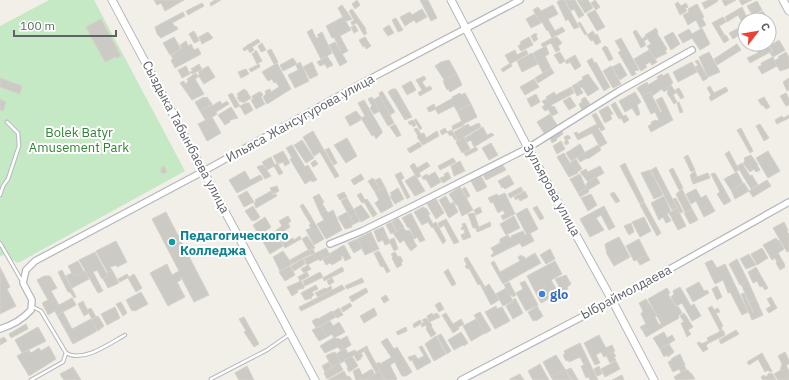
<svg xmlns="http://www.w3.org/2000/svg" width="789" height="380" font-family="'IBM Plex Sans',sans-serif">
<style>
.green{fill:#c5e8c5}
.building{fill:#cccac5;stroke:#d6d1c6}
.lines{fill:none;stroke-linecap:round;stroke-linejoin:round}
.service-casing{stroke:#b5b8bc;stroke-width:4.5}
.minor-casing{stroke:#b5b8bc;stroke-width:8}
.tertiary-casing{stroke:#b5b8bc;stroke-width:9}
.service{stroke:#fff;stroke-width:2.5}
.minor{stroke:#fff;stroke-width:5.5}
.tertiary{stroke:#fff;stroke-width:7}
.culture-dot{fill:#0f9aa8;stroke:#fff;stroke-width:1.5}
.shop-dot{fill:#3f7fe0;stroke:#fff;stroke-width:1.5}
.labels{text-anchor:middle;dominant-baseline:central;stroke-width:4;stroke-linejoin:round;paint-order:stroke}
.street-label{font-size:13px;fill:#5f6368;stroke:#fff}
.park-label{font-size:13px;fill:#348238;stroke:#fff}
.culture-label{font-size:13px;font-weight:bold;fill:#0d838f;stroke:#fff;text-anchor:start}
.shop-label{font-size:13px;font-weight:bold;fill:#366cbe;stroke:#fff;text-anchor:start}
</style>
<rect width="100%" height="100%" fill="#f1efe8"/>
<path class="green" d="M49,0H94L185,171L18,263L4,255L0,256V26Z"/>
<g class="building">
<path d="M154,0H184L165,11L161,3L157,5Z"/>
<path d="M215,0H221L211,6L210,3Z"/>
<path d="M357,0L360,5L355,9L352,4Z"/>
<path d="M420,0H428L437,18L431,21Z"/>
<path d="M560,0H564L579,27L574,29L568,19L566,21L557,2Z"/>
<path d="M565,0H575L584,15L579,18L574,9L571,11Z"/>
<path d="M577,0H588L593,8L585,13Z"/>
<path d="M595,0L600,7L596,10L591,3Z"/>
<path d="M709,0H717L718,1L705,9L702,3Z"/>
<path d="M722,0H736L725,6Z"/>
<path d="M739,0H752L742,5Z"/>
<path d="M757,1L762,10L753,16L747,6Z"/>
<path d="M678,2L681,6L686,3L688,7L685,8L687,11L680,15L675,4Z"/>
<path d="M202,3L204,6L188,15L186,11Z"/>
<path d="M697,4L704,17L702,18L706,25L700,28L696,20L688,25L683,15L689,12L688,9Z"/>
<path d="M342,5L352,19L347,21H345L338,8Z"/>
<path d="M553,5L558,14L548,19L555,31L562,27L565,31L552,38L548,30L547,31L542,22L541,23L533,10L538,7L541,11Z"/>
<path d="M742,7L748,20H745V22L743,24L738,15L727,22L725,17Z"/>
<path d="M352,9L366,29L365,30L367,33L364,35L357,23L352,25L351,22L354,20L349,11Z"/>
<path d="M422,9L427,17L416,23L414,20L405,26L400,17L410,12L412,15Z"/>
<path d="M595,10L605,27L597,31L587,14Z"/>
<path d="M763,11L768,20H751L756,17L755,16Z"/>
<path d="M183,12L185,16L172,23L170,19Z"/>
<path d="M535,14L541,23L531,28L526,19Z"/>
<path d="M343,17L351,30L340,36L348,51L342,54L334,37L332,38L326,26Z"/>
<path d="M723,17L726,22L719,26L725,36L721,38L712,23Z"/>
<path d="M396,18L403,30L398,32L392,20Z"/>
<path d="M101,19L121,56L117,58L115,57L105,62L86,27Z"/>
<path d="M170,19L175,27L176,26L178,29L161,38L157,34L155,27Z"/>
<path d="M580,22L587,34L585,35L578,23Z"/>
<path d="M744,24H745V31L733,39L729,33L745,25Z"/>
<path d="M355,25L358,31L354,33L351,27Z"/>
<path d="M389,25L394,33L388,36L383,29Z"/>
<path d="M771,25L776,34L769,38V27Z"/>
<path d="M656,28L658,32L657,33L667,49L665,51L667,53L655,59L647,46L651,44L645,35Z"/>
<path d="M702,28L710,44L700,50L692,38L683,43L678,35L689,29L692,34Z"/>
<path d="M312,29L316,38L319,37L317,35L322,32L332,53L321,59L307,32Z"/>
<path d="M636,30L642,39L646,36L647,39L644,41L646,45L641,48L633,32Z"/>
<path d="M194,31L199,40V41L194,43L189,34Z"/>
<path d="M593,31L595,35L597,34L601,42L596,45L593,40L591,41L587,35Z"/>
<path d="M208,32L213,38L202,44L199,37Z"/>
<path d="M673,32L680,44L671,50L664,37Z"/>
<path d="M536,33L537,35L536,36L538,39L534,42L531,36Z"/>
<path d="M726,35L729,40L724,43L721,38Z"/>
<path d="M174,37L181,49L170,55L163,43Z"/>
<path d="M365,37L371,46L366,49L365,46L363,47L359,40Z"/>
<path d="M529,37L533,45L521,51L518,46L521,44L520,42Z"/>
<path d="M554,37L555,38L557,37L562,43L558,46L560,50L556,52L551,43L543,47L541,44Z"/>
<path d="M621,38L639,70L634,71L636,74L632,76L618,52L621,51L615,41Z"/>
<path d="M258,39L260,42L252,47L254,50L250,53L248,49L244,51L243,48L246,47V46Z"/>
<path d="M779,40L785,50L773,57L770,53L773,51L770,46Z"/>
<path d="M186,41L188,46L191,44L194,50L198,48L201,54L175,68L171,60L173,59L171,55L182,49L180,45Z"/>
<path d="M335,42L347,62L340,66L329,45Z"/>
<path d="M262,43L266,50L261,52L258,46Z"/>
<path d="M737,44L741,50L717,65L714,59Z"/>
<path d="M761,44H768L772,51L750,63L747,58L758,53L757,52L763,48Z"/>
<path d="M546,46L549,54L545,56L551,68L543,73L533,53Z"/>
<path d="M605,46L607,47L613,59L609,61L602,48Z"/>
<path d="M271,49L278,62L274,64L267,51Z"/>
<path d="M256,50L262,61L257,64L252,54L255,52V51Z"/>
<path d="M515,50L517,55L526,50L528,54L510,64L505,55Z"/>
<path d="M649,50L657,62L652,65L650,62L645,65L647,67L641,71L634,59Z"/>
<path d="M560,52L565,61L560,64L554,55Z"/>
<path d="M709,52L720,72L708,77L699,57Z"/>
<path d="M786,52L789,57V68L780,71L774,61L779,58L778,57Z"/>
<path d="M532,53L538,64L522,72L517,61Z"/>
<path d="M575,55L581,66L575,70L570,62L567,64L565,61Z"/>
<path d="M327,56L333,65L327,68L325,64L320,66L317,62Z"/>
<path d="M773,57L777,66L762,74L758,67L762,65L761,63Z"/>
<path d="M293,58L297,64L283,71L280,65Z"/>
<path d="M592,58L594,63L596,62L610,87L604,91L587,61Z"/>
<path d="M449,60L457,74L445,81L435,66L441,62Z"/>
<path d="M698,60L708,78L703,81L695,67L698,65L695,61Z"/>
<path d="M300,62L309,81L295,88L288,75L298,70L296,65Z"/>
<path d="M312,62L318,75L310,79L303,67Z"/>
<path d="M692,62L697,72L678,82L673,72Z"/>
<path d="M277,63L291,89L267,104L263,97L266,94L265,91L270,89L271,92L279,87L276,82L274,83L272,79L268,81L262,72Z"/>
<path d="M620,63L627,75L620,80L612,67Z"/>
<path d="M199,64L202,69L192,74L190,72L193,71L191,69Z"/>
<path d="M259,64L260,67L251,72L249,69Z"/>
<path d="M509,64H511L512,66L503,72L501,69Z"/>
<path d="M186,66L190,74L182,78L178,70Z"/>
<path d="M208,66L215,77L204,84L198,75L200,74L198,72Z"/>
<path d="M611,66L621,84L613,88L603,71Z"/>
<path d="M551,68L554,73L538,83L535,78Z"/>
<path d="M246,69L249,74L241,78L238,72Z"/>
<path d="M196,73L198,77L195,79L204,94L192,100L180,83L184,81L185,84L188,82L187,79Z"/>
<path d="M668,73L673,83L667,87L668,89L664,92L662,89L652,96L650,92L642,96L637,88L647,82L648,85L658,79L657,77L662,74L663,76Z"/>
<path d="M457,74L462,85L450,92L448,89L447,90L443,81Z"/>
<path d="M588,74L599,89L588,96L582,87L580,88L577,83L583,79L582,77Z"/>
<path d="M424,76L426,79L422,82L426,88L430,86L432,89L420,96L418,93L422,90L416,80Z"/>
<path d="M0,78L22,86L20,94L0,87Z"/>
<path d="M789,78V90L787,91L783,82Z"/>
<path d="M534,79L539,87L525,95L520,87Z"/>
<path d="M411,81L416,90L407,95L402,86Z"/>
<path d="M577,83L583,93L577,96L572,86Z"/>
<path d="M671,85L676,93L673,95L677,102L674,104L667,93L668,92L667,87Z"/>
<path d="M710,86L714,93L726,87L728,91L711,101L709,97L711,95L707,88Z"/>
<path d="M571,87L574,93L551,105V104L552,107L545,111L542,107L545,105L542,101L547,99L546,97L554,92L556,95Z"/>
<path d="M679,88L684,97L681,99L675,90Z"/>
<path d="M244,89L245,90H246L251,98L243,103L242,101L240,102L237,97H239L237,94Z"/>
<path d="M392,89H396L412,117L405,120L388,92Z"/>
<path d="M382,91L395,112L390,115L380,96L379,93Z"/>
<path d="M259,92H261L263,95L261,97L265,104L256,109L251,100L253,99L252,96Z"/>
<path d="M635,92L641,102L637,105L640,114L637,116L632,108L625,112L619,101Z"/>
<path d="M650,92L661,113L662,112L656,100L662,97L673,120L651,132L648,126L652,124L651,122L656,120L657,121L659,120L655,112L651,114L642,96Z"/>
<path d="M232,93L240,106L235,108L228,95Z"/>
<path d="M460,93L461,95L465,93L471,104L457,111L454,106L438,114L435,108L453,98L452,97Z"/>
<path d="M786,93L789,99V105L786,106L780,96Z"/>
<path d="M536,94L540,102L531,107L527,99Z"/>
<path d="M380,96L394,123L388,126L373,100Z"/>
<path d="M204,97L205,98L207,97L212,104L200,111L195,102Z"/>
<path d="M372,97L380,111L374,114L370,108L372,106L368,99Z"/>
<path d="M570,97L576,106L569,110L563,101Z"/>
<path d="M585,97L590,104L582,110L579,104L582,102L581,100Z"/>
<path d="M764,97L770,107L766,109L763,105L762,106L758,100Z"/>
<path d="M0,99L6,102L3,111L0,110Z"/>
<path d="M364,100L382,131V133L376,139L374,135L372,136L361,118L365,116L358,103Z"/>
<path d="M220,101L222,104L227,101L229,104L216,112L217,114L206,121L200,111L212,104V106Z"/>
<path d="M615,102L623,116L626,115L629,120L624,123L621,118L619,119L611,105Z"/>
<path d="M679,102L683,112L680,113L677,103Z"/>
<path d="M246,103H249L253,110L245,115L240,106Z"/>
<path d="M434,104L436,109L429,112L427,108Z"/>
<path d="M471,104L477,117L463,124L457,111Z"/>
<path d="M554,106L558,113L552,116L548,109Z"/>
<path d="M608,106L613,114L610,115L612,119L605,123L599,111Z"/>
<path d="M231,107L238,118L230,120V122L225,125L218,115Z"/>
<path d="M356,111L362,118H360L361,120L350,126L345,117Z"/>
<path d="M596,113L605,129L601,131L600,128H598L607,143L600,147L592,133L578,140L574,133L577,132L578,134L597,124L592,115Z"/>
<path d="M550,114L557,125L544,133L537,122Z"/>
<path d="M789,115V118L777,124L775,120L782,116L783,118Z"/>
<path d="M212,117L221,133L207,141L198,124Z"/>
<path d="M416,119L422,128L420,130L414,120Z"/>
<path d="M413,120L416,125L413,127L412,124L410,125L408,122Z"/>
<path d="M462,121L464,125L453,130L452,126Z"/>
<path d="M479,123L481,127L457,141L456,139H457L454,132L468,124L470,127Z"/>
<path d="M395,124L401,135L397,137L390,127Z"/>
<path d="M760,124L769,138L764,141L756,126Z"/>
<path d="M483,127L487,135L492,133L494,135L474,147L471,140L467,142L465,138Z"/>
<path d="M417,128L421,134L424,133L426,138L437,131L439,136L423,145L417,137L418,136L414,129Z"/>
<path d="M445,128L447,132L442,135L440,131Z"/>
<path d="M741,128L753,151L750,153L737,130Z"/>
<path d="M452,130L457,139L455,140L452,135L450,136L447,132Z"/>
<path d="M313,131L339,176L335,178L320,152L314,156L303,137Z"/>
<path d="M562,131L563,134L556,139L557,140L552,143L550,138Z"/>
<path d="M568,135L571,138L567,140L569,143L566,145L564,142L566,141L564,137Z"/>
<path d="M464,137L470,149L462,153L456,142Z"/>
<path d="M347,138L357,156L346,163L334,145Z"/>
<path d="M302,140L314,158L306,163L294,145Z"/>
<path d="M561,141L565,149L557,154L553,146Z"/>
<path d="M419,142L422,146L410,153L407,149Z"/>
<path d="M491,143L498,155L489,160L482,148Z"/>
<path d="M580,144L585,153L571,161L566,153Z"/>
<path d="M292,145L305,167L308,165L317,180L312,182L311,180L305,184L290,159L292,158L286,148Z"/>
<path d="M598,145L601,150L588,159L587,158L580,162L577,157Z"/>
<path d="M476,147L478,150L466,156L464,153Z"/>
<path d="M329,148L337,163L334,165L325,150Z"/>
<path d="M283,151L290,163L285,166L283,162L279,164L278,162L277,163L273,156Z"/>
<path d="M729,151L739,170L735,172L725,154Z"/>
<path d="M768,151L780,171L768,178L756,158Z"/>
<path d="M564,153L570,163L563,167L557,157Z"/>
<path d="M688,155L695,170L691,172L684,157Z"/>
<path d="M751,155L758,165H757L760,170L756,172L754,169L750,172L743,163L745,161L744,158Z"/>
<path d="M271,157L275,165L277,163L283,173L279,175L274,166L267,170L262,162Z"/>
<path d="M453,158L456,162L440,170L438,166Z"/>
<path d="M576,159L582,169L577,172L578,173L569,177L563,167Z"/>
<path d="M315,160L318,164L313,167L311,163Z"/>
<path d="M460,161L465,171L454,176L451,166Z"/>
<path d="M427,162L430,166L419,173L421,176L417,178L410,166L414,163L417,168Z"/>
<path d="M625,163L644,201L640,204L620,166Z"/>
<path d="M742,163L750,176L752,175L758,185L751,189L737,166Z"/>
<path d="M502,164L506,170L486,180L483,175Z"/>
<path d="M261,165L262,166L263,165L271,176L265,179L257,167Z"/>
<path d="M164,166L167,172L163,174L160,171L162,170L161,168Z"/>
<path d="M600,166L604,173L588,182L580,172L586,169L588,172Z"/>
<path d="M656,167L677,208L672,210L651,170Z"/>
<path d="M673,168L683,188L679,190L669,170Z"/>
<path d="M650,170L663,195L654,199L641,173Z"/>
<path d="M245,171L250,180L260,175L263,179L237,193L229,180Z"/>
<path d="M695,171L697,177L708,173L710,178L693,184L690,175Z"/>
<path d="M401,172L404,178L401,180L410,197L407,199L395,175Z"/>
<path d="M435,172L441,182L431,188L426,179L424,180L422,177L427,174L428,176Z"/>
<path d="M448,172L451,178L443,183L440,178L445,176L444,174Z"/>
<path d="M737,172L743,183L731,190L724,179Z"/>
<path d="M715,173L731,201L724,205L717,194L720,192L711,174Z"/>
<path d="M361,174L364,179L354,185L351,180Z"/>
<path d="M580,174L586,188L578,193L570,179Z"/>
<path d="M415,175L425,191L415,196L405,181Z"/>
<path d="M509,175L514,184L505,189L503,187L502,188L498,181Z"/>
<path d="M481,176L487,187L477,192L471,181Z"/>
<path d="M596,177L600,183L588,190L589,192L580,197L578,193L586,188L585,186L588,182Z"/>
<path d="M373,178L380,189L375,192L368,181Z"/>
<path d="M380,178L385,187L380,189L375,180Z"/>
<path d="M767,180L771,186L753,197L749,191Z"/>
<path d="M744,183L749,191L735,199L731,190Z"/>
<path d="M277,186L279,191L273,194L270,188Z"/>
<path d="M385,187L393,206L381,213L375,203L379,200L375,192Z"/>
<path d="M460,187L473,210L462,216L457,204L456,205L449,194Z"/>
<path d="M465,187L470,196L467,198L462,189Z"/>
<path d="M521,187L523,191L510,198L508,194Z"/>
<path d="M398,188L404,199L395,204L390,196L392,195L390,193Z"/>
<path d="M682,189L692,209L685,212L676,194Z"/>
<path d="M696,189L701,198L706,195L715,211L704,217L696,201L691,204L686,194Z"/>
<path d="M247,191L254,202L244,207L238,196Z"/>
<path d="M271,191L273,195L276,194L277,196L256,208L254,203L256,202L255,200Z"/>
<path d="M525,191L528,197L520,201L518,198L516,200L514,197Z"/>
<path d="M344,192L347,197L340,200L337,195Z"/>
<path d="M614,192L620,201L616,203L610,194Z"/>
<path d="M361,193L365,200L367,199L377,214L373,217L364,202L362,203L357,195Z"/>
<path d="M505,193L515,214L503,220L501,216L505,214L503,210L498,213L493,202L491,203L488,198L497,194L498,196Z"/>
<path d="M319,194L324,202L322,203L326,210L320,213L313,197Z"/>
<path d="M591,194L597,205L588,211L581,198Z"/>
<path d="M446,196L450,204L453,202L458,212L449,218L439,200Z"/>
<path d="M664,196L671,212L667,214L671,221L666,223L663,217L659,220L651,203Z"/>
<path d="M347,198L360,221L354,224L341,201Z"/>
<path d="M676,198L683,212L680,213L673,199Z"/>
<path d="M436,199L444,213L436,219L427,204Z"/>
<path d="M644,202L661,233L657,236L640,205Z"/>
<path d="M303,204L309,213L305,215L300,206Z"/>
<path d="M361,205L370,217L361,222L354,209Z"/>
<path d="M253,206L260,217L255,221L254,220L252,221L245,211Z"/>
<path d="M537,206L544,218L540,220L533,208Z"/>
<path d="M604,206L615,227L609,230L601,215L596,218L604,230L590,237L580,219Z"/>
<path d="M423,207L424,208H426L430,214L428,215L433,224L436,222L446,241L443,244L433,227L432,228L428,222L422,225L414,212Z"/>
<path d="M480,207L482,212L476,215L474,210Z"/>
<path d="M527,208L538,229L527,235L516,214Z"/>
<path d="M677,208L686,226L678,230L669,213Z"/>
<path d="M692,209L698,220L690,224L684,213Z"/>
<path d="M326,210L328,213L333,210L342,230L326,239L317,224L324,220L320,213Z"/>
<path d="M166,212L209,295L194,302L181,277L180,278L181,280L177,282L185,297L168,306L150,273L167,264L172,275L179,271L152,219Z"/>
<path d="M347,212L354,224L351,226L352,227L345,229L338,217Z"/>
<path d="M309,213L324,239L314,245L306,230L311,228L309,225L311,224L305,215Z"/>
<path d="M411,213L425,240L420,242L417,237L415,239L409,227L408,228L402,218Z"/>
<path d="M474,213L480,231L477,232L476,228H473L468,214Z"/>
<path d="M288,216L291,221L288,223L290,227L284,231L289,240L293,238L294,240L300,236L301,239L285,248L275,231L282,226L279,221Z"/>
<path d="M514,216L520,228L506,235L500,224Z"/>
<path d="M265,217L271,227L259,236L253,225Z"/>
<path d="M644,217L651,231L640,237L632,222Z"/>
<path d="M398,218L404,227L397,231L392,222Z"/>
<path d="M446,219L459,242L454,244L444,225L440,228L438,223Z"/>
<path d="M391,222L396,231L391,234L386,225Z"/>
<path d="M490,222L491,226L480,231L479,227Z"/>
<path d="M784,222L788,230L787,232L789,234V251L787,252L773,228Z"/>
<path d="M465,223L471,237L463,240L461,235L465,233L464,229L462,230L461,228L463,227L462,224Z"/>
<path d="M631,223L634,232L629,235L624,226Z"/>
<path d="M383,227L390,243L385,245L383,240L378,242L374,231Z"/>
<path d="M403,227L406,231L409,230L414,238L413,239L415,243L408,247L404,240L400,243L393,233Z"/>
<path d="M273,231L283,246L270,254L261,238Z"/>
<path d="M523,231L525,235L530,233L534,241L522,247L520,243L492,257L491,255L494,253L491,248L500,243V239L508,235L510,238L512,237L511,236Z"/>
<path d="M371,232L379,249L365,255L357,239Z"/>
<path d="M307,236L315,248L309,251L302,239Z"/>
<path d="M619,237L630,257L614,266L607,254L605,244Z"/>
<path d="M394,238L398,249L394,251L389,240Z"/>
<path d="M776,238L778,241L779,240L784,249L778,253L785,265L784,266L785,267L780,270L776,263L777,262L775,258L772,260L763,245Z"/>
<path d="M357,239L362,248L354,253L348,243Z"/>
<path d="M639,239L647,255L634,261L626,246Z"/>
<path d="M116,241L127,262L117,267L116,265L110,267L112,270L108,273L96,251Z"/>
<path d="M415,243L417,246L411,251L408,247Z"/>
<path d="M344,245L351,258L345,261L343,256L341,257L342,259L332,265L330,263L326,265L323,259L330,255L329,254Z"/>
<path d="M326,248L330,255L320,261L319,259L307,265L304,259Z"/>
<path d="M762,248L768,258L757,265L751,254Z"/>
<path d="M313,249L315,253L311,255V254L292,264L290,260L308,250L309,251Z"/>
<path d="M550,249L555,259L546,264L540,255Z"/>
<path d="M283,251L292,264L280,271L273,257Z"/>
<path d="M379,251L390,271L387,273L383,266L381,267L374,253Z"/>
<path d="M95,252L108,276L102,279L97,270L93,272L103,291L98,293L79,260Z"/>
<path d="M395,252L398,257L400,256L403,261L401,262L402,265L397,268L392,258L393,257L391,254Z"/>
<path d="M535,253L541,263L503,284L491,263L494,261L500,272L520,261L518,257L521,255L522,257L524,256L525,259Z"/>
<path d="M749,254L756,265L746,269L740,259Z"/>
<path d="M647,255L650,260L640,265L637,260Z"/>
<path d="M467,257L485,287L489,284L499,300L491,305L480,284L478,285L469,268L467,269L465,266L467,265L464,259Z"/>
<path d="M303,259L305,264L294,271L291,266Z"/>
<path d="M737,259L748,281L740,285L729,264Z"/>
<path d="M712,260L717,268L725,264L748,312L742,315L730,292L728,293L723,280L715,284L705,263Z"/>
<path d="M78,261L84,272L74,277L68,266Z"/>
<path d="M555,261L562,274L551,280L559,294L541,303L527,276Z"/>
<path d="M308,265L311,269L304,273L301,269Z"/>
<path d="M290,266L295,275L285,281L279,272Z"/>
<path d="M0,267L10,287L7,289L16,306L0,314Z"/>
<path d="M342,267L344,271L324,281L323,278Z"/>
<path d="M756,267L768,288L765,290L762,286L760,287L757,281L753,283L748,272Z"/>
<path d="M448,269L456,284L452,286L444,272Z"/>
<path d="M62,270L76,297L74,298L70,292H68L58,272Z"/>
<path d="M112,270L119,283L108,288L103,279L108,276L106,274Z"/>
<path d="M85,271L89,279L72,288L66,276L72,273L74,277Z"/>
<path d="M307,272L309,276L300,281L298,277Z"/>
<path d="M320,272L323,277L305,286L303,281Z"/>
<path d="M127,274L129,277L120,282L118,279Z"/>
<path d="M134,274L142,288L136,292L128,278Z"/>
<path d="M566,275L571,284L567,287L568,289L562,292L555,279Z"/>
<path d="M44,276H50L57,288L51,291L59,305L72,298L76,305L57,315L55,311L48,315L42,303L48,300L37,280Z"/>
<path d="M332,278L334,282L329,285L327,281Z"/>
<path d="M362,278L364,282L347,289L345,286Z"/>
<path d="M301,281L304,286V288L297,290L298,292L292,296L287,287Z"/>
<path d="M525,281L538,305L526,311L516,293L523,289L520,283Z"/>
<path d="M748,281L756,299L749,302L741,284Z"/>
<path d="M509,282L516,295L513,297L512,295L511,296L504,285Z"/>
<path d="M699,282L704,291L707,290L709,293L693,302L686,289Z"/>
<path d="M316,285L318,289L312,292L314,295L311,297L312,298L305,300L301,293Z"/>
<path d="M342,285L345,289L315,304L313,300Z"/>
<path d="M331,286L332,290L318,297L315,293L325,288L326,289Z"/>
<path d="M717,286L722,297L717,300L712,289Z"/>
<path d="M680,287L691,306L694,304L701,316L692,321L682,303L676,306L671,297L674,294L673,291Z"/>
<path d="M366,288L368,292L352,302L349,297Z"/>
<path d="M506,288L513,301L503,306L496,294Z"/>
<path d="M667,288L670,293L668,294L676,307L678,306L682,313L678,316L679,318L663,327L648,299Z"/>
<path d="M141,292L148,304L135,311L134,310L132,311L126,300Z"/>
<path d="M744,293L753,313H754L749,302L756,299L763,315L752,320L741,294Z"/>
<path d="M386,295L389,300L384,303L381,298Z"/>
<path d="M771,297L777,308L769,313L766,309L771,306L767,299Z"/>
<path d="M515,298L523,313L513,319L506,306L514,301L513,300Z"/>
<path d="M646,299L657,316L655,317L659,325L661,323L663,327L646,337L643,331L648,329L643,331L640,327L646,324L641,314L643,311L639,303Z"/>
<path d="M313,300L315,304L301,311L299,307Z"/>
<path d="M83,301L89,313L84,316L78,304Z"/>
<path d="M121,302L127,313L123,316L116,304Z"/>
<path d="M440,302L444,309L439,312L435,305Z"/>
<path d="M350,303L352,306L343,312L341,308Z"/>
<path d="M496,306L497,309L502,307L510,321L495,329L485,312Z"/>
<path d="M537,306L543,316L536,321L535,320L533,321L528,312Z"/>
<path d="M712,306L714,310L718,308L720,312L716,313L723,326L721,327L722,329L720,331L708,308Z"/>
<path d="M115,307L120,318L107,325L101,314Z"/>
<path d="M91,308L96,317L92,319L87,310Z"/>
<path d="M339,308L343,315L337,318L333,312Z"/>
<path d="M374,308L377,315L364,323L360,316Z"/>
<path d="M332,311L336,317L316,328L312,321L317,318L318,319Z"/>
<path d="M63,312L72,329L91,319L97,331L73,344L57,315Z"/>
<path d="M480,312L491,330L485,334L474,315Z"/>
<path d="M432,313L433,315L437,313L440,317L429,322L427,316Z"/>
<path d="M446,313L453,324L461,319L464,324L459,327H458L459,329L453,333L442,315Z"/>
<path d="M684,313L693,327L688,330L691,334L687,337L681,323L684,322L680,316Z"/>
<path d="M98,316L104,326L98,331L91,320Z"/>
<path d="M244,317L259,344L254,347L244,332L246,331L239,319Z"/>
<path d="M426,318L432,325L431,326L436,334L431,337L426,329L427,328L426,325L422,327L421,325L424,322L422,320Z"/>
<path d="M476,319L485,333L471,341L463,326Z"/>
<path d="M420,320L422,323L414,328L413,324Z"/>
<path d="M330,321L333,326L339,322L345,332L334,338L332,334L327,337L321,326Z"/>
<path d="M26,324L28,329L11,338L9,334Z"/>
<path d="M321,326L327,337L319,341L312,330Z"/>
<path d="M38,327L46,341L22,353L15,340Z"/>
<path d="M406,327L407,331L398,335L396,332Z"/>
<path d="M723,330L725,335L709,343L707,338Z"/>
<path d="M736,330L739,334L721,344L719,340Z"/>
<path d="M461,332L468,343L464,346L463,345L454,350L448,340Z"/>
<path d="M664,332L667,338L672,335L675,340L660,349L653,338Z"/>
<path d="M441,334L451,351L447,354L437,336Z"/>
<path d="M599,335L606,348L612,345L615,351L604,357L601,352L596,355L600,363L595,365L584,343Z"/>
<path d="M347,336L351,345L341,351L338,347L325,353L320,346L333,338H336L337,339L339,338L340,340Z"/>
<path d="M436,336L446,354L434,361L425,344Z"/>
<path d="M4,337L7,341L0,345V339Z"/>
<path d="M387,338L394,349L397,347L412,372L406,376H402L396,365V364L381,342Z"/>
<path d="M708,341L709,343L706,345L708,349L703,352L697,343L700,342L701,344Z"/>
<path d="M580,343L598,380H590L589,377L586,378L581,366L584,365L580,357L569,362L568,360L566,361L563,355L565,354L564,351Z"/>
<path d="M669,344L674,352L668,357L667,355L664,357L660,349Z"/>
<path d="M49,346L56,359L29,376L17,356L26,351V352L29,350L31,353L39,348L41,351Z"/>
<path d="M367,346L368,349L361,353L363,356L361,357V359L357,361L354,355L341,363L336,354L345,348L348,353L355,350L356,352Z"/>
<path d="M422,346L431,362L417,370L412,360L410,361L408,357L415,355L418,359L424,356L419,347Z"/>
<path d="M368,349L380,371L376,373L364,351Z"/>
<path d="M335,352L341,363L332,367L326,356L329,354Z"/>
<path d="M613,352L616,356L614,357L616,360L610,363L606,355Z"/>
<path d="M785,352L789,360V364L786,365L789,371V380H778L774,374L781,370L780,368L782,367L781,365L782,364L778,356Z"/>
<path d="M762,353L772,371L770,372L768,370L765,372L758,359L749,365L747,362Z"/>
<path d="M680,354L685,365H684L686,369L681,372L679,369L673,372L668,362L672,360L671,359Z"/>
<path d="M556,355L565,369L551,377L543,362Z"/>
<path d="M352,356L358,366L349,372L347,368L348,367L344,360Z"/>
<path d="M392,357L395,362L390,365L397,379L395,380H385L376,364L379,362L380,364Z"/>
<path d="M616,361L620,369L605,377L601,369Z"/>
<path d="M329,362L332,367L325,372L322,366Z"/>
<path d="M339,363L343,370L327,379L324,373Z"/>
<path d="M540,364L549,380H533L528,371Z"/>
<path d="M247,366L254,380H239L235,373Z"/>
<path d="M599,366L602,374L597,376L594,369Z"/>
<path d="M73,367L81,380H64L60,374Z"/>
<path d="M359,368L362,375L372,369L375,375L366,380H356L353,371Z"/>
<path d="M571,368L578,380H572L566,370Z"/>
<path d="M565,369L571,380H553L551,377Z"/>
<path d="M685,370H688L690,373H691L695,379L676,380L674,377Z"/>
<path d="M344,371L347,377L349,376L352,380H328Z"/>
<path d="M380,371L385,380H368L367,379Z"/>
<path d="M769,373L770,374L772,373L776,380H763L761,377L764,375L765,377L768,375V374Z"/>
<path d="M520,374L524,380H510V379Z"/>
<path d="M622,375L624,380H612Z"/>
</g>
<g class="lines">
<g class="service-casing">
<g id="service">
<path d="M0,195L3,186L8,179L19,146L18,133L7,122"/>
<path d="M0,243L23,283"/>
<path d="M66,353C83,363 109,344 125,335"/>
<path d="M211,379L267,350L290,334"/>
<path d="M31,380L63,362L66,353L41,311L33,307"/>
</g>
</g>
<g class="minor-casing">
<g id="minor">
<path d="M330,244L362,231L415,205L528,148L619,91L692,50"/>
<path d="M0,329C13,325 22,320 31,310L32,300L23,283L26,270L35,261L204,171L362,83L520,0"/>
<path d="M461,380L620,297L789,202"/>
</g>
</g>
<g class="tertiary-casing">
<g id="tertiary">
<path d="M112,0L315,380"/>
<path d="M451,0L528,148L612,300L654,380"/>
<path d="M783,0L789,11"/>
</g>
</g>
<use href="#service" class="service"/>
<use href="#minor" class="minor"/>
<use href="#tertiary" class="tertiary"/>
</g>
<circle class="culture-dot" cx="172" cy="242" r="4"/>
<circle class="shop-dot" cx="542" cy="294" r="4"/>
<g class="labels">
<g class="street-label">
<text transform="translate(300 118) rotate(-29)">Ильяса Жансугурова улица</text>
<text transform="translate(186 137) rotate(62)">Сыздыка Табынбаева улица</text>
<text transform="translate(552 190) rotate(61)">Зульярова улица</text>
<text transform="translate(626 292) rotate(-28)">Ыбраймолдаева</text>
</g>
<g class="park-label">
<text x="79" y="132">Bolek Batyr<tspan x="79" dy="15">Amusement Park</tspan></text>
</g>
<g class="culture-label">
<text x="180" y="235">Педагогического<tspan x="180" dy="15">Колледжа</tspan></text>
</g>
<g class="shop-label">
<text x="550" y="294">glo</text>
</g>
</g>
<g transform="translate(757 32) rotate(59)"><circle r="19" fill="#ffffff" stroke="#bfc1c3"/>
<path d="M0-3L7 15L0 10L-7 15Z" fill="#ea4335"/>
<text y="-6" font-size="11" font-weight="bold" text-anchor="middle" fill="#5f6368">С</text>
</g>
<path d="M14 30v6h102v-6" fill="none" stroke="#5f6368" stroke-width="2"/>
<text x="20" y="30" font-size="12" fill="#5f6368" stroke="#ffffff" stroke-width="3" paint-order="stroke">100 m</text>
</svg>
